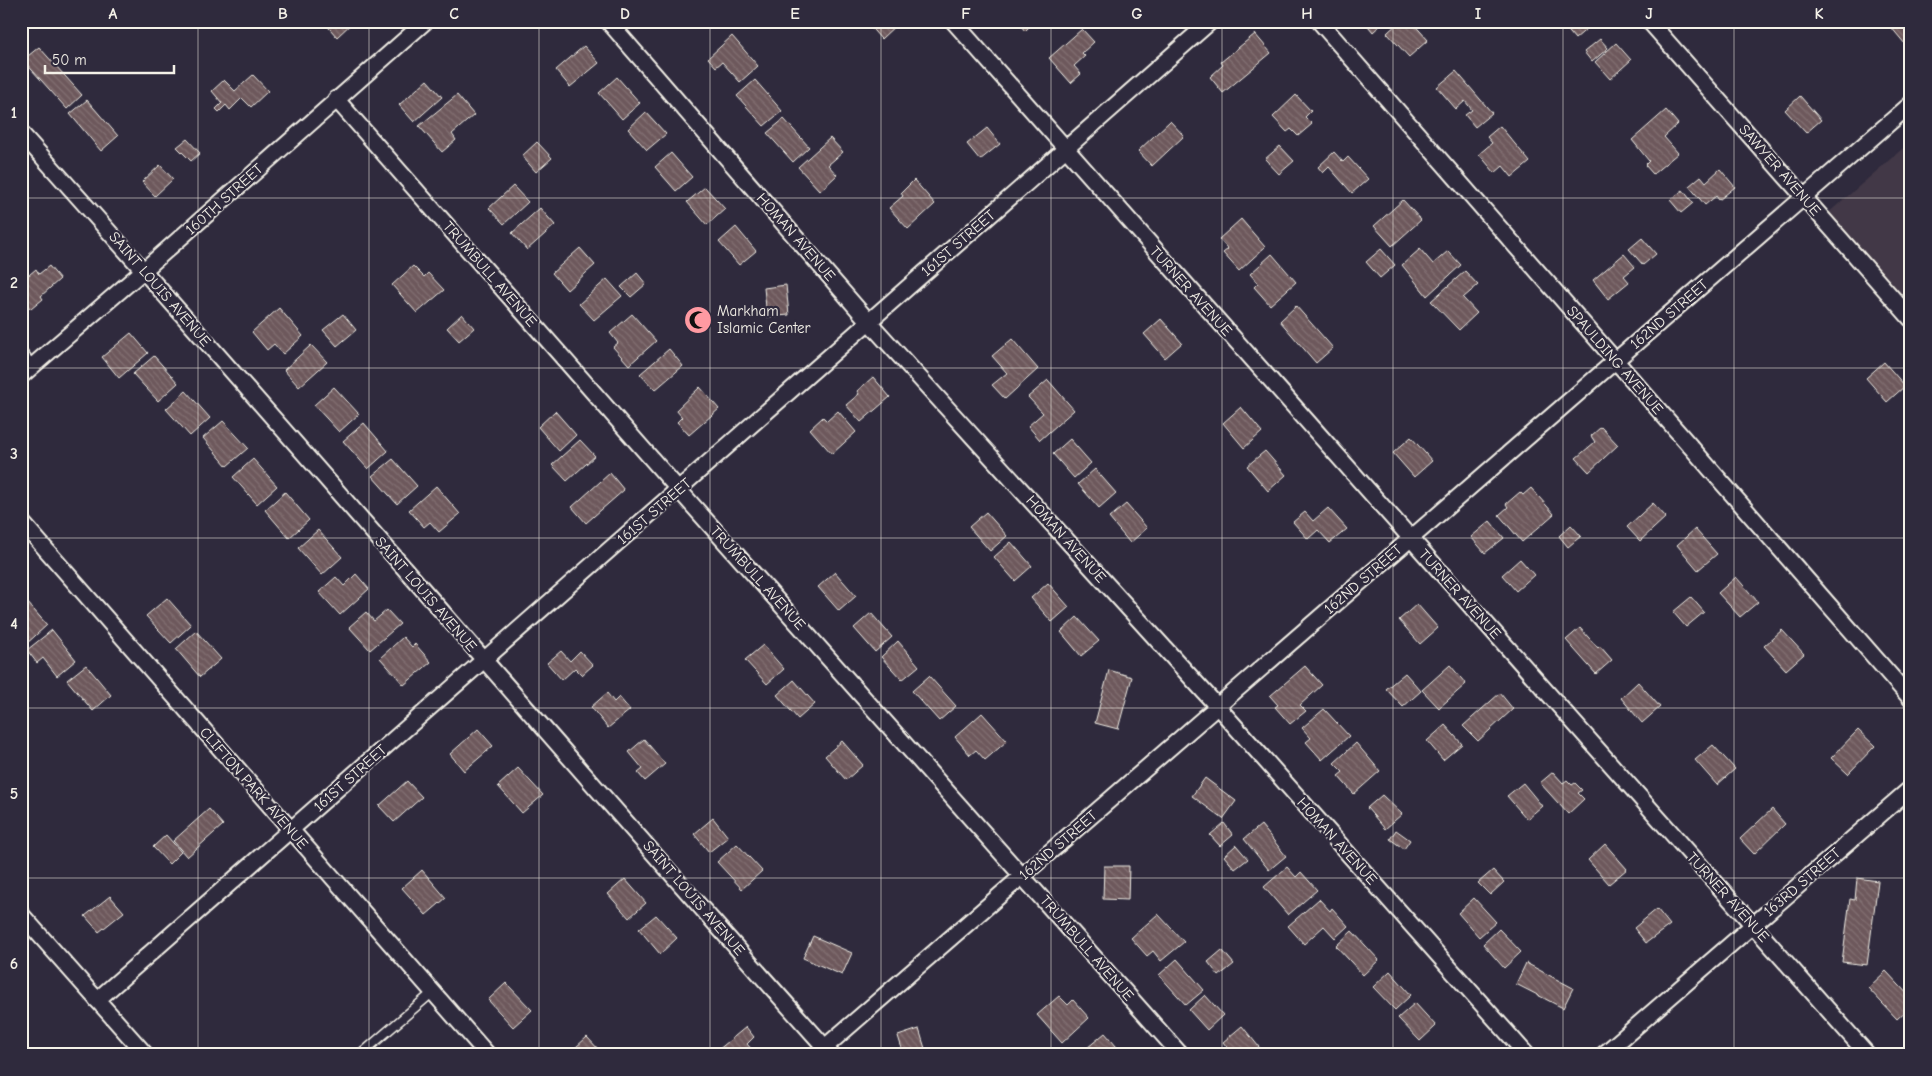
<svg xmlns="http://www.w3.org/2000/svg" width="1932" height="1076" font-family="'Comic Neue',sans-serif">
<style>
.built{fill:#423846}
.building{fill:url(#building-back-hatch);stroke:#f4f1e8}
.lines{fill:none;stroke-linecap:round;stroke-linejoin:round}
.service-casing{stroke:#f4f1e8;stroke-width:11}
.minor-casing{stroke:#f4f1e8;stroke-width:19}
.service{stroke:#2f2a3d;stroke-width:8}
.minor{stroke:#2f2a3d;stroke-width:15}
.grid{fill:none;stroke:#f4f1e8;stroke-width:1;stroke-opacity:0.55}
.labels{text-anchor:middle;dominant-baseline:central;stroke-width:4.5;stroke-linejoin:round;paint-order:stroke}
.street-label{font-size:15px;fill:#f4f1e8;stroke:#2f2a3d}
.poi-label{font-size:15px;fill:#f4f1e8;stroke:#2f2a3d;text-anchor:start}
.neatline{fill:none;stroke:#f4f1e8;stroke-width:2}
.grid-label{font-size:16px;text-anchor:middle;font-weight:bold;fill:#f4f1e8}
</style>
<defs>
<pattern id="building-back-hatch" width="6" height="6" patternUnits="userSpaceOnUse" patternTransform="scale(1.25)"><rect width="6" height="6" fill="#6d585b"/><path d="M-1 5l2 2M0 0l6 6M5-1l2 2" fill="none" stroke="#827073"/></pattern>
</defs>
<rect width="100%" height="100%" fill="#2f2a3d"/>
<filter id="ink" filterUnits="userSpaceOnUse"><feTurbulence type="fractalNoise" baseFrequency=".02" numOctaves="2"/><feDisplacementMap in="SourceGraphic" scale="10" xChannelSelector="R" yChannelSelector="G"/><feConvolveMatrix kernelMatrix="1 2 1 2 8 2 1 2 1" color-interpolation-filters="sRGB"/></filter>
<g filter="url(#ink)">
<path class="built" d="M1909,143L1911,144V310L1827,214Z"/>
<g class="building">
<path d="M323,21H352L353,22L337,37Z"/>
<path d="M859,21H896L898,23L881,39L867,23L863,26Z"/>
<path d="M1017,21H1035L1025,31Z"/>
<path d="M1364,21H1385L1373,32Z"/>
<path d="M1400,21H1411L1428,40L1409,57L1387,33Z"/>
<path d="M1560,21H1586L1590,26L1575,39Z"/>
<path d="M1886,21H1911V49L1910,50Z"/>
<path d="M1082,29L1094,42L1082,53L1085,56L1074,66L1081,74L1071,83L1049,58Z"/>
<path d="M1255,34L1271,53L1223,93L1210,77L1223,65L1221,62Z"/>
<path d="M732,36L758,66L740,82L722,62L716,67L708,58Z"/>
<path d="M1600,39L1608,48L1592,62L1584,52Z"/>
<path d="M1616,43L1631,60L1610,79L1595,62Z"/>
<path d="M584,46L599,63L570,87L556,70Z"/>
<path d="M39,47L82,95L67,109L23,60Z"/>
<path d="M1456,71L1492,113L1475,127L1465,115L1472,110L1465,101L1456,109L1437,87Z"/>
<path d="M253,75L268,91L251,107L242,98L230,110L226,105L219,112L216,109L222,103L212,91L224,80L235,91Z"/>
<path d="M617,77L640,103L622,119L599,93Z"/>
<path d="M427,80L442,97L414,122L399,105Z"/>
<path d="M755,80L782,111L764,126L737,96Z"/>
<path d="M457,95L474,115L452,134L456,140L442,152L419,126Z"/>
<path d="M1296,95L1311,111L1305,117L1312,124L1298,136L1291,129L1287,132L1273,117Z"/>
<path d="M1800,96L1821,120L1806,133L1785,110Z"/>
<path d="M87,100L118,136L101,151L70,114Z"/>
<path d="M1666,110L1678,124L1664,137L1678,153L1653,174L1645,165L1649,161L1632,140Z"/>
<path d="M646,112L666,134L647,150L628,129Z"/>
<path d="M784,119L809,147L793,162L767,133Z"/>
<path d="M1170,121L1184,136L1152,166L1138,151Z"/>
<path d="M1500,126L1530,162L1512,177L1503,166L1495,173L1479,154L1492,143L1487,137Z"/>
<path d="M987,128L1000,144L980,160L967,144Z"/>
<path d="M830,138L843,152L828,165L837,175L820,191L798,167Z"/>
<path d="M187,139L200,153L191,161L177,147Z"/>
<path d="M537,142L552,158L536,172L522,156Z"/>
<path d="M1280,146L1294,161L1279,174L1265,159Z"/>
<path d="M1334,152L1343,162L1348,157L1368,179L1352,193L1329,167L1323,173L1318,167Z"/>
<path d="M671,153L692,177L676,191L655,167Z"/>
<path d="M160,165L173,179L155,196L142,182Z"/>
<path d="M1720,169L1735,187L1719,200L1716,196L1705,205L1689,186L1701,176L1706,182Z"/>
<path d="M914,180L935,204L908,229L889,208L903,196L901,193Z"/>
<path d="M513,186L528,202L504,224L489,208Z"/>
<path d="M705,187L725,209L707,225L687,202Z"/>
<path d="M1683,190L1693,203L1681,213L1670,200Z"/>
<path d="M1403,200L1421,220L1392,246L1374,226Z"/>
<path d="M540,208L555,225L527,250L512,233Z"/>
<path d="M21,210L29,219L21,226Z"/>
<path d="M1241,219L1265,247L1239,271L1223,253L1228,249L1219,239Z"/>
<path d="M736,227L756,251L739,265L719,242Z"/>
<path d="M1642,238L1656,254L1643,265L1629,249Z"/>
<path d="M580,248L595,265L567,290L552,273Z"/>
<path d="M1381,249L1395,265L1380,278L1366,262Z"/>
<path d="M1420,249L1433,264L1448,251L1461,265L1427,296L1402,265Z"/>
<path d="M1272,254L1296,282L1270,305L1254,287L1258,283L1250,274Z"/>
<path d="M1624,254L1635,267L1624,276L1629,282L1608,299L1593,280Z"/>
<path d="M49,266L60,279L41,296L43,299L31,309L21,299V291L28,285L23,280L36,269L39,274Z"/>
<path d="M413,266L424,277L428,273L444,290L417,313L392,285Z"/>
<path d="M1465,271L1478,285L1463,298L1477,313L1459,330L1431,301Z"/>
<path d="M637,273L646,284L631,297L621,287Z"/>
<path d="M607,279L622,296L594,320L579,304Z"/>
<path d="M786,285L789,315L767,317L764,288Z"/>
<path d="M1296,306L1333,348L1316,363L1280,321Z"/>
<path d="M279,308L303,336L283,354L274,344L267,350L252,332Z"/>
<path d="M343,314L356,330L337,346L323,330Z"/>
<path d="M462,314L474,328L459,341L447,328Z"/>
<path d="M632,314L656,341L629,365L613,347L618,343L610,333Z"/>
<path d="M1161,319L1182,343L1165,358L1144,334Z"/>
<path d="M131,333L148,353L119,378L102,357Z"/>
<path d="M1012,339L1038,369L1005,399L992,385L1007,373L992,356Z"/>
<path d="M311,345L327,362L299,387L284,370Z"/>
<path d="M669,349L683,366L655,390L640,374Z"/>
<path d="M154,356L178,383L158,401L133,374Z"/>
<path d="M1884,362L1905,386L1887,402L1866,378Z"/>
<path d="M873,377L890,397L861,422L846,405L859,394L857,391Z"/>
<path d="M1048,380L1074,410L1040,440L1028,426L1043,413L1028,397Z"/>
<path d="M334,387L359,414L339,432L314,405Z"/>
<path d="M700,387L719,409L689,435L677,422L682,417L676,410Z"/>
<path d="M186,391L210,418L190,436L166,409Z"/>
<path d="M1241,407L1262,432L1244,448L1223,423Z"/>
<path d="M555,411L576,435L559,451L538,427Z"/>
<path d="M838,411L856,432L832,454L810,429L823,417L827,421Z"/>
<path d="M223,421L248,448L227,466L203,438Z"/>
<path d="M364,423L388,451L368,469L343,441Z"/>
<path d="M1601,427L1618,445L1589,472L1576,458L1595,442L1591,436Z"/>
<path d="M1411,437L1432,461L1414,477L1393,453Z"/>
<path d="M1070,439L1091,463L1074,478L1053,454Z"/>
<path d="M580,440L595,456L567,481L552,465Z"/>
<path d="M1265,451L1286,475L1268,491L1247,466Z"/>
<path d="M253,459L277,486L257,504L233,477Z"/>
<path d="M393,459L417,486L397,504L372,476Z"/>
<path d="M1095,469L1116,493L1099,508L1078,484Z"/>
<path d="M610,473L624,490L586,523L572,507Z"/>
<path d="M436,486L460,514L439,532L430,522L424,527L409,510Z"/>
<path d="M1531,488L1554,514L1522,542L1499,515L1508,507L1506,504L1520,492L1523,495Z"/>
<path d="M285,492L309,520L289,538L265,510Z"/>
<path d="M1653,503L1666,517L1640,541L1627,527Z"/>
<path d="M1126,504L1147,528L1130,543L1109,518Z"/>
<path d="M1328,508L1347,529L1330,543L1318,530L1308,539L1293,522L1305,512L1313,521Z"/>
<path d="M986,512L1007,536L990,551L969,527Z"/>
<path d="M1490,521L1504,538L1485,553L1471,537Z"/>
<path d="M1571,525L1581,536L1568,547L1559,536Z"/>
<path d="M1695,529L1717,554L1698,570L1677,545Z"/>
<path d="M318,530L342,557L322,575L298,548Z"/>
<path d="M1011,542L1032,566L1015,581L994,557Z"/>
<path d="M1520,559L1534,575L1516,591L1502,575Z"/>
<path d="M835,572L856,596L839,611L818,587Z"/>
<path d="M356,574L369,589L340,615L319,592L336,577L344,586Z"/>
<path d="M1736,577L1758,602L1740,617L1718,593Z"/>
<path d="M1048,583L1069,607L1052,622L1031,598Z"/>
<path d="M1691,597L1704,612L1686,627L1673,612Z"/>
<path d="M167,598L191,625L171,643L146,616Z"/>
<path d="M27,602L47,625L24,646L21,643V607Z"/>
<path d="M1417,604L1438,628L1420,644L1399,620Z"/>
<path d="M387,610L400,624L370,650L349,627L366,612L374,621Z"/>
<path d="M871,613L892,637L875,652L854,628Z"/>
<path d="M1077,617L1099,641L1081,656L1061,632Z"/>
<path d="M1580,628L1598,648L1600,646L1612,660L1596,674L1566,640Z"/>
<path d="M52,630L76,660L57,676L43,658L37,663L27,650Z"/>
<path d="M1782,630L1804,654L1786,670L1764,646Z"/>
<path d="M196,631L221,659L200,677L176,649Z"/>
<path d="M403,637L412,647L415,644L431,662L404,685L380,658Z"/>
<path d="M898,641L919,666L902,680L881,657Z"/>
<path d="M763,645L784,669L767,684L745,660Z"/>
<path d="M561,651L570,661L580,651L593,665L582,675L575,668L562,680L547,663Z"/>
<path d="M86,665L111,695L93,711L67,680Z"/>
<path d="M1450,665L1466,684L1439,708L1422,690Z"/>
<path d="M1305,666L1322,685L1300,705L1306,711L1290,724L1275,707L1278,705L1270,696Z"/>
<path d="M1109,670L1132,677L1118,729L1095,723Z"/>
<path d="M1405,673L1421,691L1403,707L1386,689Z"/>
<path d="M929,676L956,706L939,721L912,691Z"/>
<path d="M794,680L815,704L798,719L777,695Z"/>
<path d="M1638,682L1660,707L1642,723L1621,698Z"/>
<path d="M607,693L614,702L619,697L630,710L608,728L591,707Z"/>
<path d="M1500,693L1513,709L1478,741L1463,726Z"/>
<path d="M1324,709L1349,736L1322,760L1306,742L1311,738L1302,728Z"/>
<path d="M982,713L1007,741L985,760L976,750L970,755L955,737Z"/>
<path d="M1445,725L1462,744L1443,760L1427,741Z"/>
<path d="M478,729L493,746L464,771L450,754Z"/>
<path d="M1858,730L1875,746L1848,774L1831,758Z"/>
<path d="M644,739L665,764L645,781L638,773L643,769L629,752Z"/>
<path d="M842,741L863,765L846,780L825,756Z"/>
<path d="M1356,743L1380,771L1354,794L1338,776L1343,772L1334,763Z"/>
<path d="M1713,745L1735,769L1717,785L1695,760Z"/>
<path d="M518,768L543,795L522,813L498,786Z"/>
<path d="M1553,772L1563,783L1567,780L1572,785L1575,783L1582,790L1578,793L1584,799L1568,814L1540,783Z"/>
<path d="M1205,778L1236,801L1223,819L1192,796Z"/>
<path d="M407,781L422,797L394,822L379,806Z"/>
<path d="M1523,783L1542,806L1527,819L1507,796Z"/>
<path d="M1382,795L1402,814L1385,829L1367,808Z"/>
<path d="M209,809L223,825L187,857L173,841Z"/>
<path d="M1772,809L1785,824L1754,854L1740,839Z"/>
<path d="M713,818L728,837L709,852L694,834Z"/>
<path d="M1224,823L1233,835L1220,846L1210,835Z"/>
<path d="M1261,825L1286,856L1269,870L1244,839Z"/>
<path d="M1396,830L1410,840L1404,849L1390,839Z"/>
<path d="M166,835L181,852L169,864L153,847Z"/>
<path d="M737,844L762,871L742,889L717,862Z"/>
<path d="M1605,844L1627,869L1609,884L1588,860Z"/>
<path d="M1236,845L1248,859L1235,869L1224,856Z"/>
<path d="M1104,866H1129L1128,900L1103,899Z"/>
<path d="M1287,867L1296,877L1301,872L1317,890L1288,915L1264,887Z"/>
<path d="M422,870L446,898L426,915L402,888Z"/>
<path d="M1493,870L1504,882L1490,895L1478,883Z"/>
<path d="M1857,878L1878,881L1867,965L1842,962L1850,899L1855,900Z"/>
<path d="M625,879L646,903L629,918L608,894Z"/>
<path d="M110,896L124,912L99,932L85,916Z"/>
<path d="M1474,898L1496,922L1479,937L1458,913Z"/>
<path d="M1319,899L1330,911L1332,908L1348,926L1335,938L1324,926L1304,944L1288,926Z"/>
<path d="M1657,909L1670,925L1646,943L1634,928Z"/>
<path d="M1158,914L1184,942L1161,961L1153,951L1147,956L1131,938Z"/>
<path d="M656,915L677,938L660,954L639,929Z"/>
<path d="M1499,929L1521,952L1504,968L1483,944Z"/>
<path d="M1352,931L1379,960L1363,975L1336,946Z"/>
<path d="M813,936L852,953L842,975L803,958Z"/>
<path d="M1222,950L1234,964L1219,976L1208,962Z"/>
<path d="M1177,959L1204,990L1186,1005L1159,975Z"/>
<path d="M1526,963L1573,988L1563,1008L1516,984Z"/>
<path d="M1390,971L1411,995L1395,1010L1373,987Z"/>
<path d="M1886,971L1911,998V1006L1897,1019L1868,988Z"/>
<path d="M506,983L532,1010L513,1027L488,1000Z"/>
<path d="M1205,995L1223,1015L1207,1030L1189,1010Z"/>
<path d="M1059,996L1068,1005L1073,1000L1089,1018L1062,1043L1037,1015Z"/>
<path d="M1415,1003L1436,1026L1420,1041L1398,1018Z"/>
<path d="M1242,1026L1263,1052L1260,1055H1233L1223,1042Z"/>
<path d="M746,1027L754,1037L747,1044L753,1051L749,1055H712Z"/>
<path d="M919,1029L927,1055H904L898,1036Z"/>
<path d="M1105,1033L1122,1053L1120,1055H1090L1091,1054L1087,1048Z"/>
<path d="M587,1037L600,1051L595,1055H578L580,1054L575,1048Z"/>
</g>
<g class="lines">
<g class="service-casing">
<g id="service">
<path d="M21,351L33,366"/>
<path d="M360,1055L433,992"/>
</g>
</g>
<g class="minor-casing">
<g id="minor">
<path d="M608,21L869,322L1217,706L1527,1055"/>
<path d="M953,21L1868,1055"/>
<path d="M1319,21L1911,699"/>
<path d="M1649,21L1911,319"/>
<path d="M336,99L679,490L1181,1055"/>
<path d="M21,133C294,437 558,749 831,1054"/>
<path d="M21,376L144,270L426,21"/>
<path d="M21,521L488,1055"/>
<path d="M21,914L146,1055"/>
<path d="M97,1000L1211,21"/>
<path d="M816,1055L1911,104"/>
<path d="M1603,1055L1911,788"/>
</g>
</g>
<use href="#service" class="service"/>
<use href="#minor" class="minor"/>
</g>
</g>
<path class="grid" d="M198,21V1055M369,21V1055M539,21V1055M710,21V1055M881,21V1055M1051,21V1055M1222,21V1055M1393,21V1055M1563,21V1055M1734,21V1055M21,198H1911M21,368H1911M21,538H1911M21,708H1911M21,878H1911"/>
<defs>
<g id="mosque-disc" transform="scale(1.4375)"><circle r="9.5" fill="#ff9aa2" stroke="#2f2a3d"/><path d="M3.5-4.9A6 6 0 1 0 3.5 4.9A5 5 0 1 1 3.5-4.9Z" fill="#111"/></g>
</defs>
<g fill-rule="evenodd">
<use href="#mosque-disc" x="698" y="320"/>
</g>
<g class="labels">
<g class="street-label">
<text transform="translate(1780 170) rotate(49)">SAWYER AVENUE</text>
<text transform="translate(224 199) rotate(-42)">160TH STREET</text>
<text transform="translate(796 237) rotate(49)">HOMAN AVENUE</text>
<text transform="translate(958 243) rotate(-41)">161ST STREET</text>
<text transform="translate(490 274) rotate(49)">TRUMBULL AVENUE</text>
<text transform="translate(160 289) rotate(49)">SAINT LOUIS AVENUE</text>
<text transform="translate(1191 291) rotate(48)">TURNER AVENUE</text>
<text transform="translate(1669 314) rotate(-41)">162ND STREET</text>
<text transform="translate(1615 360) rotate(49)">SPAULDING AVENUE</text>
<text transform="translate(654 511) rotate(-41)">161ST STREET</text>
<text transform="translate(1066 539) rotate(48)">HOMAN AVENUE</text>
<text transform="translate(758 578) rotate(48)">TRUMBULL AVENUE</text>
<text transform="translate(1363 579) rotate(-41)">162ND STREET</text>
<text transform="translate(426 594) rotate(49)">SAINT LOUIS AVENUE</text>
<text transform="translate(1460 594) rotate(48)">TURNER AVENUE</text>
<text transform="translate(350 778) rotate(-42)">161ST STREET</text>
<text transform="translate(254 788) rotate(49)">CLIFTON PARK AVENUE</text>
<text transform="translate(1337 841) rotate(48)">HOMAN AVENUE</text>
<text transform="translate(1058 845) rotate(-41)">162ND STREET</text>
<text transform="translate(1802 882) rotate(-41)">163RD STREET</text>
<text transform="translate(1728 897) rotate(48)">TURNER AVENUE</text>
<text transform="translate(694 898) rotate(49)">SAINT LOUIS AVENUE</text>
<text transform="translate(1087 948) rotate(49)">TRUMBULL AVENUE</text>
</g>
<g class="poi-label">
<text x="717" y="311">Markham<tspan x="717" dy="17">Islamic Center</tspan></text>
</g>
</g>
<rect width="1932" height="1076" fill="none" stroke="#2f2a3d" stroke-width="55"/>
<path d="M45 65v8h129v-8" fill="none" stroke="#f4f1e8" stroke-width="2.5"/>
<text x="52" y="65" font-size="15" fill="#f4f1e8" stroke="#2f2a3d" stroke-width="4" paint-order="stroke">50 m</text>
<rect x="28" y="28" width="1876" height="1020" class="neatline"/>
<g class="grid-label">
<text x="113" y="19">A</text>
<text x="283" y="19">B</text>
<text x="454" y="19">C</text>
<text x="625" y="19">D</text>
<text x="795" y="19">E</text>
<text x="966" y="19">F</text>
<text x="1137" y="19">G</text>
<text x="1307" y="19">H</text>
<text x="1478" y="19">I</text>
<text x="1649" y="19">J</text>
<text x="1819" y="19">K</text>
<text x="14" y="118">1</text>
<text x="14" y="288">2</text>
<text x="14" y="459">3</text>
<text x="14" y="629">4</text>
<text x="14" y="799">5</text>
<text x="14" y="969">6</text>
</g>
</svg>
